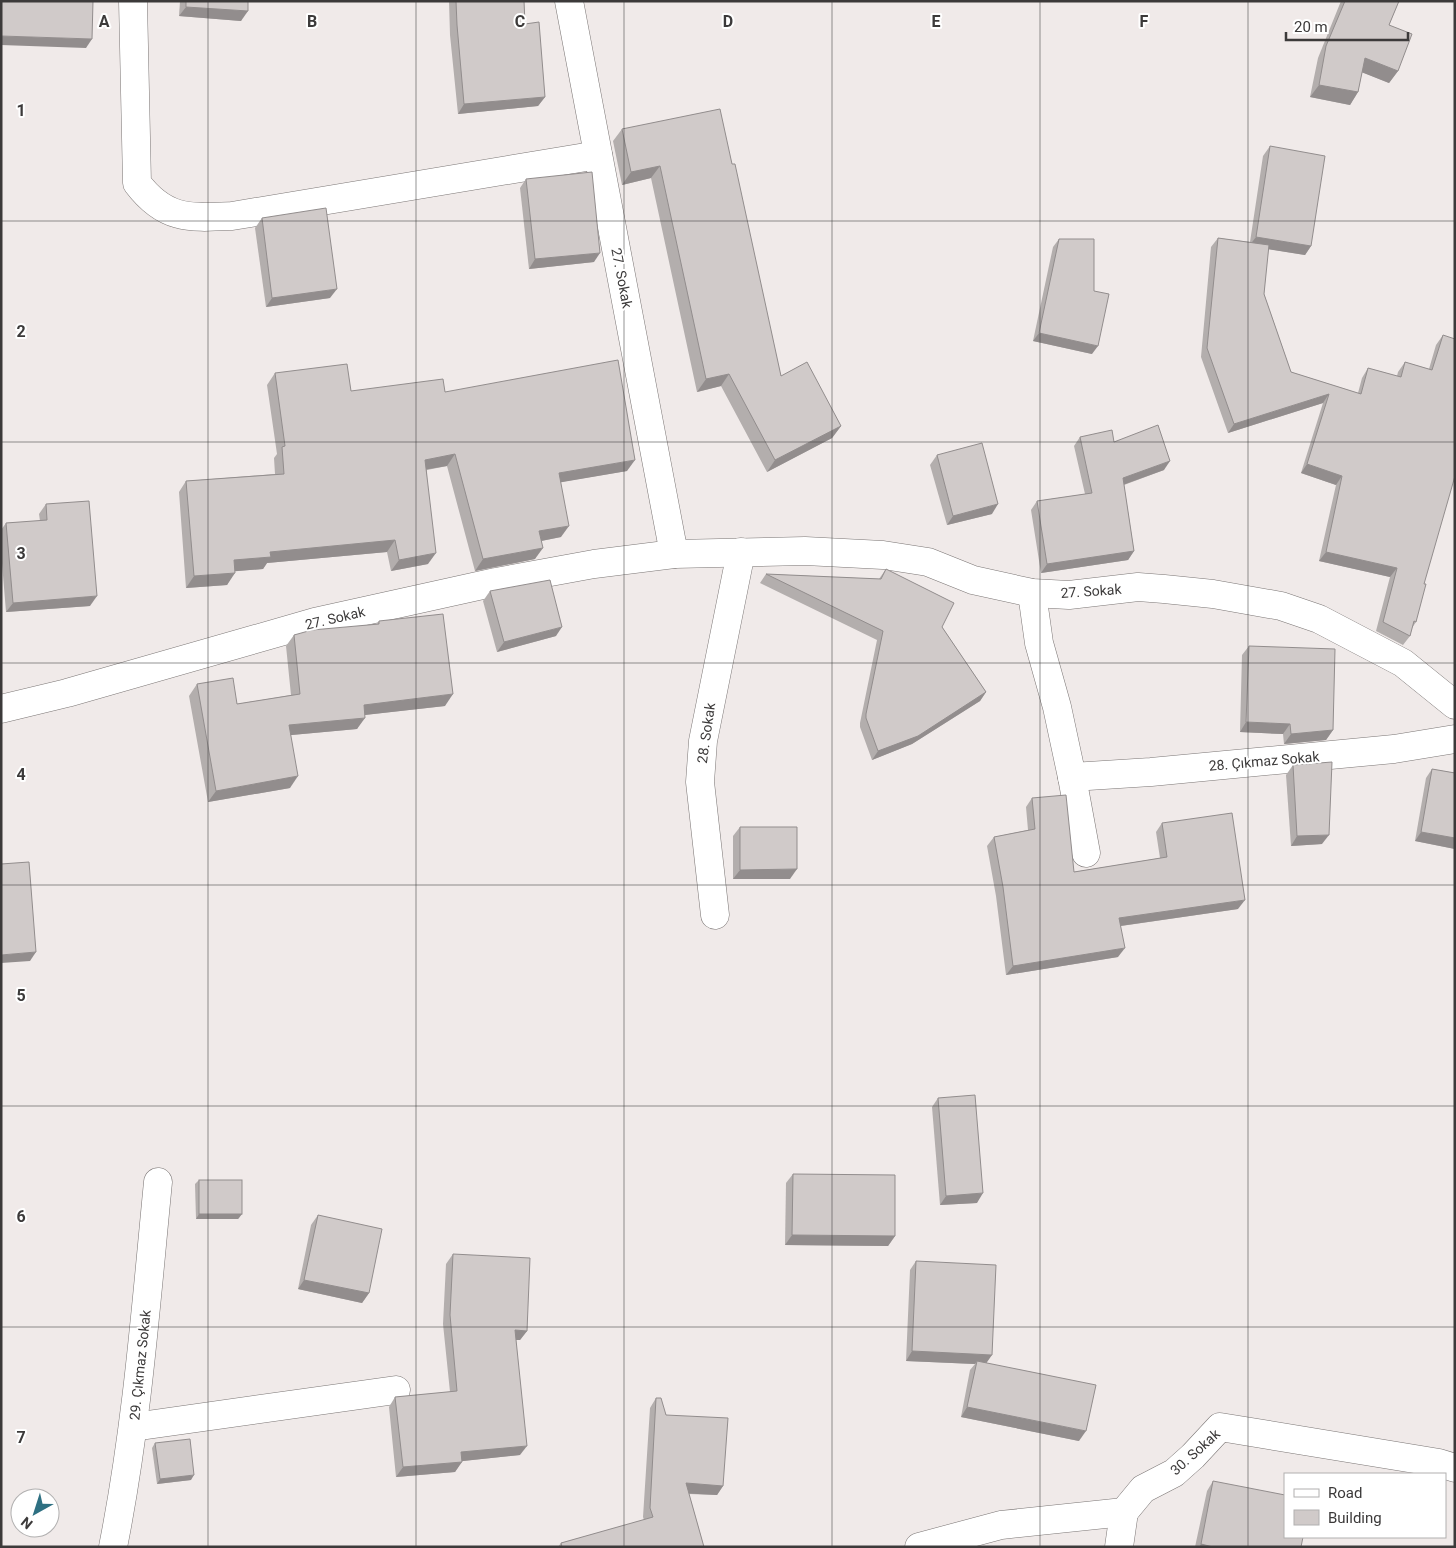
<svg xmlns="http://www.w3.org/2000/svg" width="1456" height="1548" font-family="Roboto,sans-serif">
<style>
.lines{fill:none;stroke-linecap:round;stroke-linejoin:round}
.minor-casing{stroke:#7b7675;stroke-width:29}
.minor{stroke:#fff;stroke-width:28}
.wall{fill:#b3aead}
.shaded-wall{fill:#928d8d}
.building{fill:#d0cac9;stroke:#928d8d}
.grid{fill:none;stroke:#3c3a3a;stroke-width:1;stroke-opacity:0.55}
.labels{text-anchor:middle;dominant-baseline:central;stroke-width:4;stroke-linejoin:round;paint-order:stroke}
.street-label{font-size:14px;fill:#3c3a3a;stroke:#fff}
.grid-label{font-size:16px;text-anchor:middle;font-weight:bold;fill:#3c3a3a;stroke:#fff;stroke-width:4;stroke-linejoin:round;paint-order:stroke}
</style>
<rect width="100%" height="100%" fill="#f0eae9"/>
<g class="lines">
<g class="minor-casing">
<g id="minor">
<path d="M133,1L137,183C165,220 189,218 232,216L598,155"/>
<path d="M569,1L674,554"/>
<path d="M1032,593L1039,643L1057,707L1072,777L1086,853"/>
<path d="M1,709L67,693L315,622L496,582L594,564L674,554L805,551L883,555L928,562L973,580L1032,593L1069,595L1138,587L1164,589L1213,594L1281,606L1319,619L1403,663L1455,705"/>
<path d="M1072,777L1151,772L1394,749L1455,739"/>
<path d="M715,915L700,782L703,741L741,552"/>
<path d="M133,1427L396,1390"/>
<path d="M113,1547C137,1427 146,1304 158,1182"/>
<path d="M919,1547L1001,1525L1124,1512L1143,1489L1174,1473L1193,1456L1220,1427L1439,1463L1455,1468"/>
<path d="M1119,1547L1124,1512"/>
</g>
</g>
<use href="#minor" class="minor"/>
</g>
<g class="wall">
<path d="M180,1H248L241,21L179,16Z"/>
<path d="M449,1H524L525,24L545,97L538,106L458,114L450,35Z"/>
<path d="M1341,1H1399L1389,25L1398,71L1389,83L1362,72L1358,92L1350,105L1310,97L1318,58Z"/>
<path d="M622,129L732,164L781,376L841,426L832,438L767,472L721,386L697,392L651,178L622,185L613,141Z"/>
<path d="M1270,146L1311,246L1305,255L1268,249L1264,294L1291,372L1358,393L1362,378L1368,368L1397,376L1398,372L1405,362L1429,369L1436,345L1443,335L1424,584L1416,622L1412,628L1410,636L1403,645L1376,631L1390,577L1319,561L1336,485L1301,473L1323,403L1228,433L1201,357L1211,247L1218,238L1250,242L1263,156Z"/>
<path d="M526,179L594,262L529,269L520,188Z"/>
<path d="M262,218L330,298L266,307L255,228Z"/>
<path d="M1059,239L1092,354L1033,341L1053,247Z"/>
<path d="M275,373L351,391L445,392L627,471L561,482V537L541,541L535,559L475,571L447,466L427,470L428,564L391,571L387,552L267,563L263,569L235,571L227,585L186,588L179,492L186,481L275,474L274,458L277,454L267,385Z"/>
<path d="M1080,437L1114,442L1164,470L1124,485L1134,551L1128,560L1041,573L1031,510L1037,501L1085,494L1074,446Z"/>
<path d="M937,455L992,514L947,525L930,465Z"/>
<path d="M46,504L90,606L6,612L1,551V530L6,523L40,521L39,514Z"/>
<path d="M886,569L942,627L986,692L980,701L912,744L872,760L860,727V723L877,640L760,583L766,574L879,579Z"/>
<path d="M490,591L556,636L497,652L483,601Z"/>
<path d="M379,621L445,706L364,715L357,729L291,735L290,788L208,802L189,696L197,684L237,704L291,695L286,646L294,635L377,624Z"/>
<path d="M1249,646L1333,730L1326,740L1284,744L1283,734L1240,732L1242,655Z"/>
<path d="M1293,765L1322,844L1291,846L1286,775Z"/>
<path d="M1432,769L1455,773V849L1415,841L1426,778Z"/>
<path d="M1032,798L1074,872L1160,858L1156,832L1162,823L1238,909L1121,926L1118,957L1006,975L996,896L987,846L994,837L1028,830L1026,807Z"/>
<path d="M740,827L790,879H733V836Z"/>
<path d="M938,1098L977,1203L940,1205L932,1107Z"/>
<path d="M793,1174L895,1236L888,1246L785,1245L786,1183Z"/>
<path d="M199,1180L242,1214L238,1219H196L195,1184Z"/>
<path d="M318,1215L369,1293L362,1303L298,1289L311,1225Z"/>
<path d="M453,1254L527,1331L520,1340H516L520,1455L462,1461L455,1472L396,1477L389,1407L395,1397L450,1392L443,1324L446,1264Z"/>
<path d="M916,1261L987,1363L1079,1441L961,1417L970,1370L975,1364L906,1361L910,1270Z"/>
<path d="M656,1398L666,1415L723,1486L717,1495L689,1494L704,1547H558L561,1543L644,1520L643,1517L650,1408Z"/>
<path d="M155,1443L191,1480L157,1484L152,1448Z"/>
<path d="M1213,1481L1301,1547H1195L1207,1491Z"/>
</g>
<g class="shaded-wall">
<path d="M186,7L248,11L241,21L179,16Z"/>
<path d="M1,36L92,39L86,48L1,45Z"/>
<path d="M1365,58L1398,71L1389,83L1356,70Z"/>
<path d="M1319,85L1358,92L1350,105L1310,97Z"/>
<path d="M545,97L538,106L458,114L464,104Z"/>
<path d="M660,166L651,178L622,185L631,172Z"/>
<path d="M1256,237L1311,246L1305,255L1249,246Z"/>
<path d="M600,253L594,262L529,269L535,259Z"/>
<path d="M337,289L330,298L266,307L272,298Z"/>
<path d="M1039,333L1098,346L1092,354L1033,341Z"/>
<path d="M729,374L721,386L697,392L706,379Z"/>
<path d="M1329,394L1323,403L1228,433L1234,424Z"/>
<path d="M841,426L832,438L767,472L775,460Z"/>
<path d="M455,454L447,466L417,471L425,460Z"/>
<path d="M635,460L627,471L551,484L559,473Z"/>
<path d="M1170,461L1164,470L1117,487L1123,478Z"/>
<path d="M1307,464L1342,476L1336,485L1301,473Z"/>
<path d="M998,504L992,514L947,525L953,516Z"/>
<path d="M569,526L561,537L531,543L539,531Z"/>
<path d="M395,540L387,552L267,563L263,569L226,572L234,560L270,552Z"/>
<path d="M543,548L535,559L475,571L483,559Z"/>
<path d="M1134,551L1128,560L1041,573L1047,564Z"/>
<path d="M1326,552L1397,568L1390,577L1319,561Z"/>
<path d="M436,553L428,564L391,571L399,560Z"/>
<path d="M235,573L227,585L186,588L194,576Z"/>
<path d="M97,596L90,606L6,612L13,603Z"/>
<path d="M562,627L556,636L497,652L504,642Z"/>
<path d="M986,692L980,701L912,744L872,760L878,751Z"/>
<path d="M453,694L445,706L356,716L364,705Z"/>
<path d="M365,718L357,729L281,736L289,725Z"/>
<path d="M1246,722L1290,724L1283,734L1240,732Z"/>
<path d="M1333,730L1326,740L1284,744L1291,734Z"/>
<path d="M298,776L290,788L208,802L216,791Z"/>
<path d="M1421,832L1455,838V849L1415,841Z"/>
<path d="M1329,835L1322,844L1291,846L1297,836Z"/>
<path d="M797,869L790,879H733L740,870Z"/>
<path d="M1245,900L1238,909L1113,927L1119,918Z"/>
<path d="M1125,948L1118,957L1006,975L1013,966Z"/>
<path d="M36,952L30,961L1,963V955Z"/>
<path d="M983,1193L977,1203L940,1205L946,1196Z"/>
<path d="M199,1214H242L238,1219H196Z"/>
<path d="M792,1235L895,1236L888,1246L785,1245Z"/>
<path d="M304,1280L369,1293L362,1303L298,1289Z"/>
<path d="M515,1330L527,1331L520,1340H509Z"/>
<path d="M912,1351L992,1355L985,1365L977,1361L975,1364L906,1361Z"/>
<path d="M967,1407L1086,1431L1079,1441L961,1417Z"/>
<path d="M527,1446L520,1455L454,1462L461,1452Z"/>
<path d="M462,1462L455,1472L396,1477L403,1467Z"/>
<path d="M194,1475L191,1480L157,1484L160,1479Z"/>
<path d="M686,1483L723,1486L717,1495L679,1493Z"/>
<path d="M1201,1544L1213,1547H1199Z"/>
</g>
<g class="building">
<path d="M1,1H93L92,39L1,36Z"/>
<path d="M186,1H248V11L186,7Z"/>
<path d="M456,1H524L525,24L539,22L545,97L464,104L457,25Z"/>
<path d="M1345,1H1399L1389,25L1412,34L1398,71L1365,58L1358,92L1319,85L1326,46Z"/>
<path d="M720,109L732,164H735L781,376L807,362L841,426L775,460L729,374L706,379L660,166L631,172L622,129Z"/>
<path d="M1270,146L1325,156L1311,246L1256,237Z"/>
<path d="M592,172L600,253L535,259L526,179Z"/>
<path d="M326,208L337,289L272,298L262,218Z"/>
<path d="M1218,238L1269,245L1264,294L1291,372L1361,394L1368,368L1401,377L1405,362L1432,370L1443,335L1455,339V476L1424,584H1426L1416,622L1414,621L1410,636L1383,622L1397,568L1326,552L1342,476L1307,464L1329,394L1234,424L1207,348Z"/>
<path d="M1059,239H1094V291L1109,294L1098,346L1039,333Z"/>
<path d="M618,360L635,460L559,473L569,526L539,531L543,548L483,559L455,454L425,460L436,553L399,560L395,540L270,552L271,557L234,560L235,573L194,576L186,481L284,474L282,447L285,446L275,373L347,364L351,391L443,379L445,392Z"/>
<path d="M1158,425L1170,461L1123,478L1134,551L1047,564L1037,501L1092,493L1080,437L1112,430L1114,442Z"/>
<path d="M982,443L998,504L953,516L937,455Z"/>
<path d="M89,501L97,596L13,603L6,523L47,520L46,504Z"/>
<path d="M886,569L954,603L942,627L986,692L918,736L878,751L866,718V714L883,631L766,574L881,579Z"/>
<path d="M550,580L562,627L504,642L490,591Z"/>
<path d="M443,614L453,694L364,705L365,718L289,725L298,776L216,791L197,684L233,678L237,704L300,694L294,635L312,630L379,624V621Z"/>
<path d="M1249,646L1335,649L1333,730L1291,734L1290,724L1246,722Z"/>
<path d="M1332,762L1329,835L1297,836L1293,765Z"/>
<path d="M1432,769L1455,773V838L1421,832Z"/>
<path d="M1066,795L1074,872L1167,857L1162,823L1232,813L1245,900L1119,918L1125,948L1013,966L1003,887L994,837L1035,829L1032,798Z"/>
<path d="M740,827H797V869L740,870Z"/>
<path d="M29,862L36,952L1,955V864Z"/>
<path d="M975,1095L983,1193L946,1196L938,1098Z"/>
<path d="M793,1174L895,1175V1236L792,1235Z"/>
<rect x="199" y="1180" width="43" height="34"/>
<path d="M318,1215L382,1229L369,1293L304,1280Z"/>
<path d="M453,1254L530,1258L527,1331L515,1330L527,1446L461,1452L462,1462L403,1467L395,1397L457,1391L450,1315Z"/>
<path d="M916,1261L996,1265L992,1355L912,1351Z"/>
<path d="M977,1361L1096,1385L1086,1431L967,1407Z"/>
<path d="M656,1398H661L666,1415L728,1418L723,1486L686,1483L704,1547H562L561,1543L653,1517L650,1508Z"/>
<path d="M190,1439L194,1475L160,1479L155,1443Z"/>
<path d="M1213,1481L1285,1495V1537H1303L1301,1547H1213L1201,1544Z"/>
</g>
<path class="grid" d="M208,1V1547M416,1V1547M624,1V1547M832,1V1547M1040,1V1547M1248,1V1547M1,221H1455M1,442H1455M1,663H1455M1,885H1455M1,1106H1455M1,1327H1455"/>
<g class="labels">
<g class="street-label">
<text transform="translate(622 278) rotate(79)">27. Sokak</text>
<text transform="translate(1091 591) rotate(-4)">27. Sokak</text>
<text transform="translate(335 618) rotate(-13)">27. Sokak</text>
<text transform="translate(706 733) rotate(-82)">28. Sokak</text>
<text transform="translate(1264 761) rotate(-5)">28. Çıkmaz Sokak</text>
<text transform="translate(140 1365) rotate(-84)">29. Çıkmaz Sokak</text>
<text transform="translate(1195 1452) rotate(-42)">30. Sokak</text>
</g>
</g>
<g class="grid-label">
<text x="104" y="27">A</text>
<text x="312" y="27">B</text>
<text x="520" y="27">C</text>
<text x="728" y="27">D</text>
<text x="936" y="27">E</text>
<text x="1144" y="27">F</text>
<text x="21" y="116">1</text>
<text x="21" y="337">2</text>
<text x="21" y="559">3</text>
<text x="21" y="780">4</text>
<text x="21" y="1001">5</text>
<text x="21" y="1222">6</text>
<text x="21" y="1443">7</text>
</g>
<rect width="1456" height="1548" fill="none" stroke="#3c3a3a" stroke-width="5"/>
<rect x="1284" y="1473" width="162" height="65" fill="#ffffff" stroke="#b1b0b0"/>
<rect x="1294" y="1489" width="25" height="8" fill="#ffffff" stroke="#b1b0b0"/>
<text x="1328" y="1498" font-size="15" fill="#3c3a3a">Road</text>
<rect x="1294" y="1510" width="25" height="15" fill="#d0cac9" stroke="#b1b0b0"/>
<text x="1328" y="1523" font-size="15" fill="#3c3a3a">Building</text>
<g transform="translate(35 1513) rotate(219)"><circle r="24" fill="#ffffff" stroke="#b1b0b0"/>
<path d="M0-4L9 19L0 12L-9 19Z" fill="#2e7082"/>
<text y="-8" font-size="14" font-weight="bold" text-anchor="middle" fill="#3c3a3a">N</text>
</g>
<path d="M1286 32v8h122v-8" fill="none" stroke="#3c3a3a" stroke-width="2.5"/>
<text x="1294" y="32" font-size="15" fill="#3c3a3a" stroke="#ffffff" stroke-width="4" paint-order="stroke">20 m</text>
</svg>
